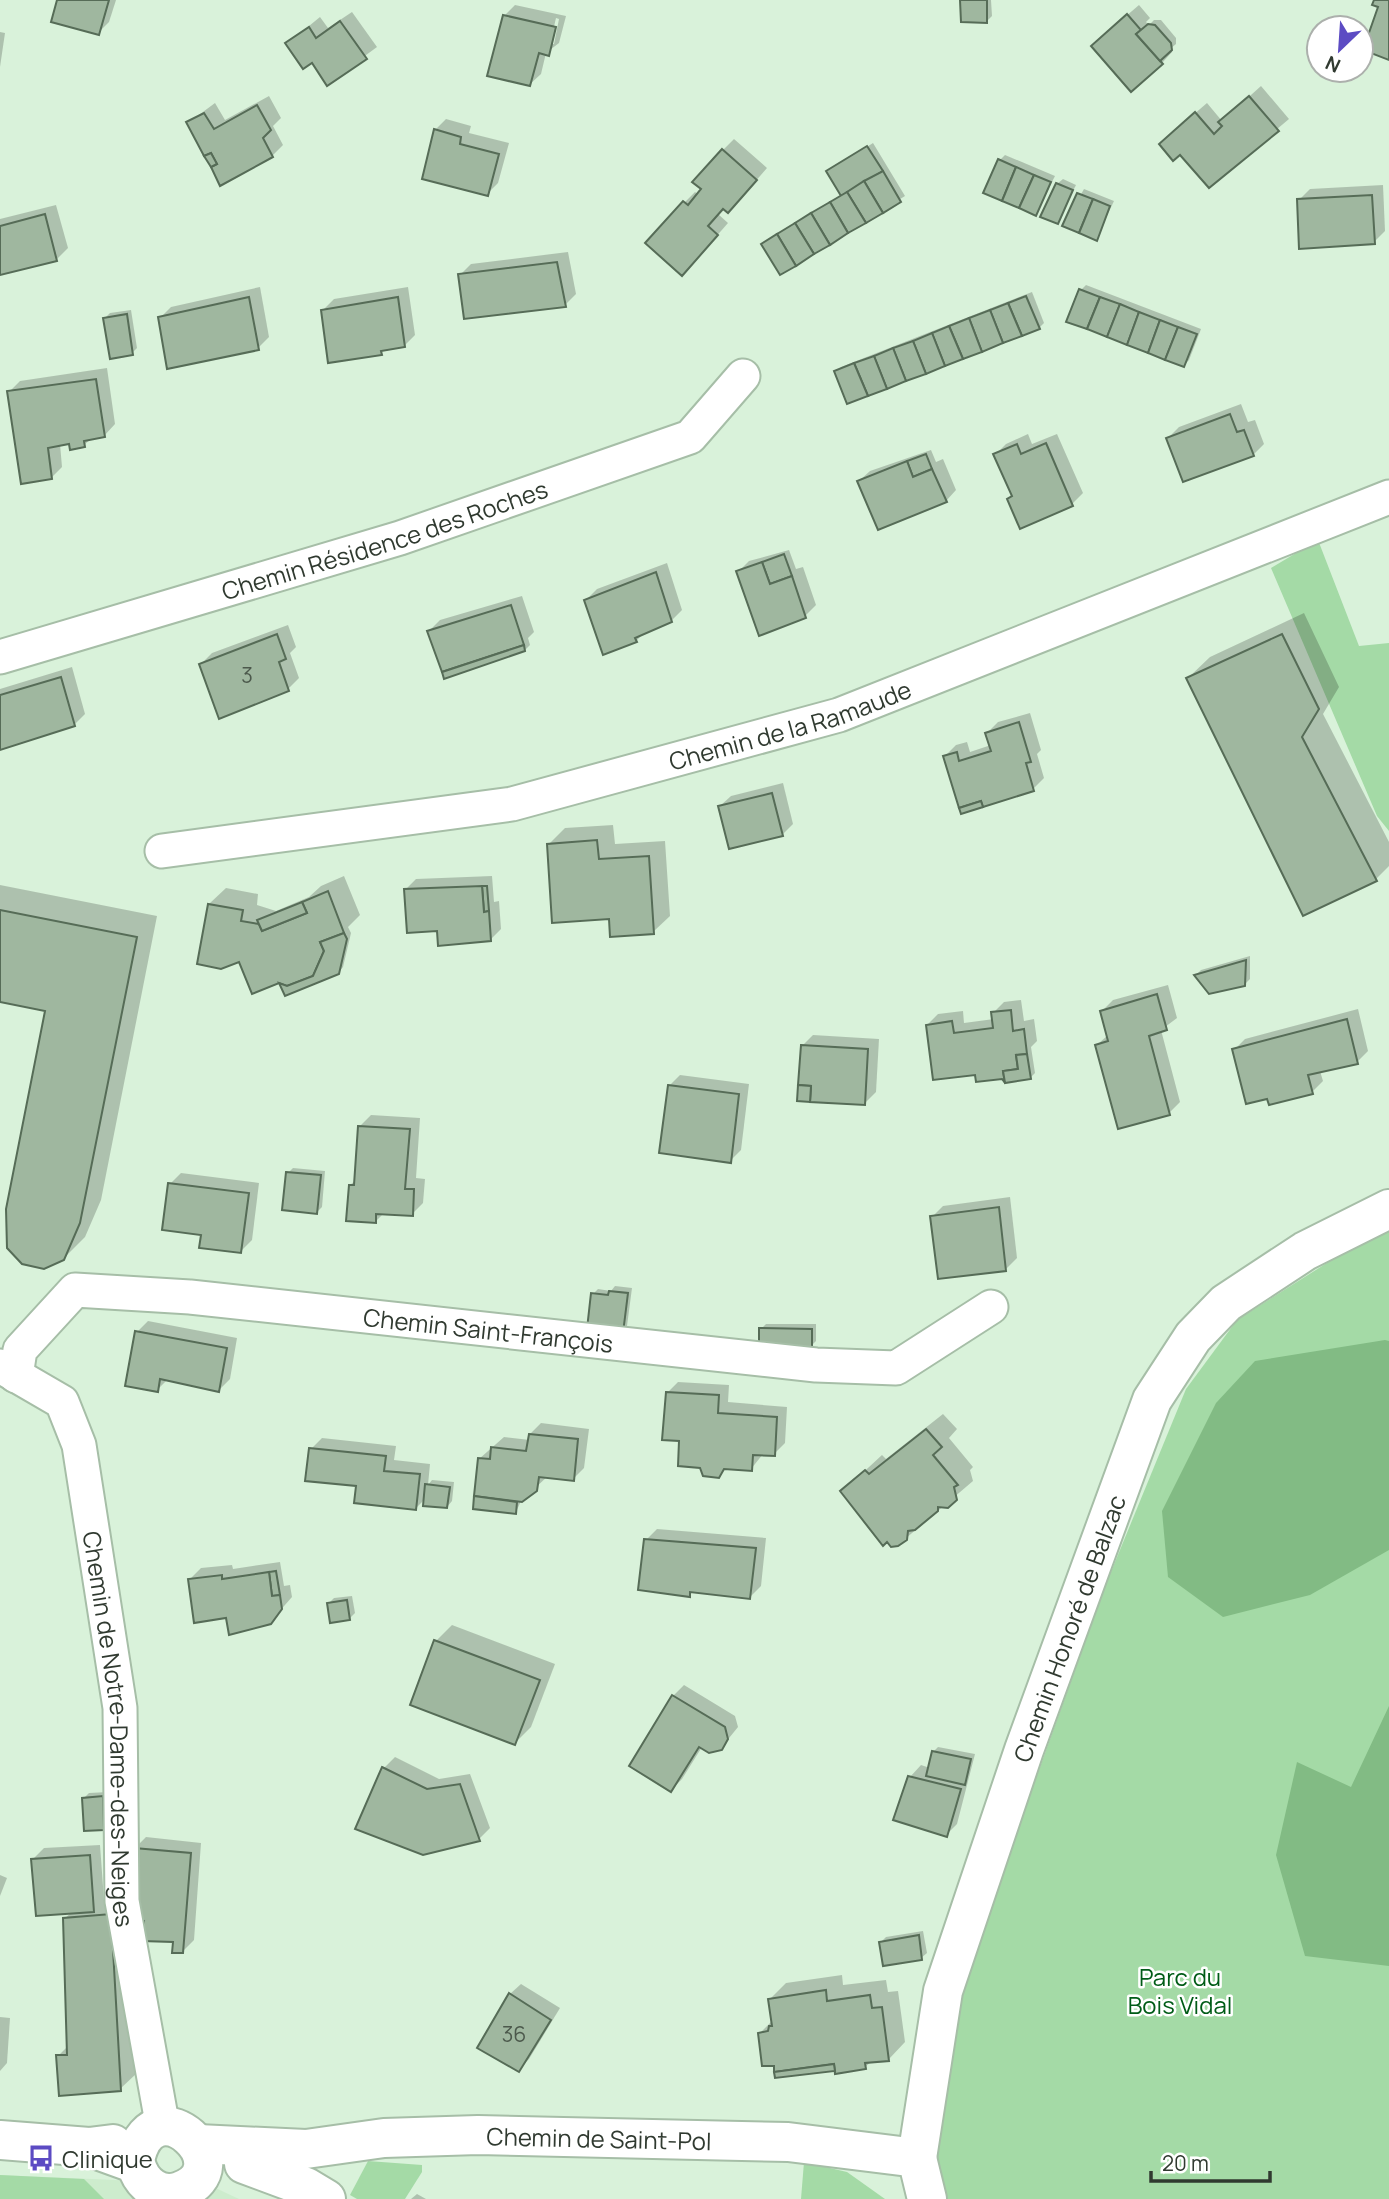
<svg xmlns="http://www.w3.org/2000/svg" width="1389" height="2199" font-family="Manrope,sans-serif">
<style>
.built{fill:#cdeccd}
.green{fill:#a4daa6}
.forest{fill:#82bb84}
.shadow{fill:#0003;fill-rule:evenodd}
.building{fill:#9fb79f;stroke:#566c57;stroke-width:2}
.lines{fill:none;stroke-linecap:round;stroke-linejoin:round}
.minor-casing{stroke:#a6bea7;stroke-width:37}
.tertiary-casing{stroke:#a6bea7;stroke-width:42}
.secondary-casing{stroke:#a6bea7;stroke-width:42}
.minor{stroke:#fff;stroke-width:33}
.tertiary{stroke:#fff;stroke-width:38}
.secondary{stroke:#fff;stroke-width:38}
.labels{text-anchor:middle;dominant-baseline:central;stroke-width:5;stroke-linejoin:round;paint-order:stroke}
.number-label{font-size:21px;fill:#4c594c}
.street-label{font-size:24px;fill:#303a30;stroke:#fff}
.park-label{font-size:24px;fill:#005c17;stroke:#fff}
.poi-label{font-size:24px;fill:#303a30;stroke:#fff;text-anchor:start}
</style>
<rect width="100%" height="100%" fill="#d9f2da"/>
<path class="built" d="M0,2175L207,2184L239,2199H0Z"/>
<g class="green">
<path d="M1318,540L1359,646L1389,643V831L1377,816L1271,568Z"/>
<path d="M1389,1231V2199H937L936,2166L941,2076L965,1975L1106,1584L1186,1389L1237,1320L1330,1261Z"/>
<path d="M368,2161L422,2165V2172L405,2199H357L350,2195Z"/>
<path d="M804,2162L847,2172L885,2199H801Z"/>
<path d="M0,2175L84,2179L104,2199H0Z"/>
</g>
<g class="forest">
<path d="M1385,1340L1389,1341V1550L1310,1595L1223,1617L1168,1577L1162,1511L1216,1403L1255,1361Z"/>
<path d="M1389,1706V1966L1305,1956L1276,1855L1297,1762L1351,1787Z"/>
</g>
<g class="shadow">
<path d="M59,0H116L109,22L98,33Z"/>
<path d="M962,0H991L992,16L987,21Z"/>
<path d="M515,5L566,16L559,43L546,53L541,74L529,85L504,16ZM556,18L559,19L554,44H550Z"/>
<path d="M1139,5L1150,18L1146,22L1149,25L1154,20H1161L1176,38V44L1170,49L1172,52L1162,63L1104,35Z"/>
<path d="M352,12L377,47L328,83L312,61L287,44L320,17L328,28Z"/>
<path d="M0,32L5,33L0,67Z"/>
<path d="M1261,86L1289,119L1209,186L1172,133L1207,103L1222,121Z"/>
<path d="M269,96L281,118L273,126L283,145L272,156L188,123L215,103L225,120Z"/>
<path d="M446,119L471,126L469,133L509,143L498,183L487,194L435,130Z"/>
<path d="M734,139L767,168L739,200L718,214L728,223L693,263L684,203L695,192L699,195L723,150Z"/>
<path d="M873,143L905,196L781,273L763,244L842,195L828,172Z"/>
<path d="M1005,155L1055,176L1036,213L1000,160Z"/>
<path d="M1063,179L1076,185L1057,222V184Z"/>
<path d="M1383,185L1385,231L1374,242L1299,200L1310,189Z"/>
<path d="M1084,189L1114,201L1096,239L1064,225Z"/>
<path d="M56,205L68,248L57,259L0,274V219Z"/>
<path d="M568,252L576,294L565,305L460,275L471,264Z"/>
<path d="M1086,285L1201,329L1189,360L1184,365L1081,290Z"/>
<path d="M260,287L269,337L258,348L160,318L171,307Z"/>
<path d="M408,287L415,335L404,346L386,348L381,353L323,310L334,299Z"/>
<path d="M1032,292L1044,323L1039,328L836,372L841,367Z"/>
<path d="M131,310L137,348L132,353L105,318L110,313Z"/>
<path d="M107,368L115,424L104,436L92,438L84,445L71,442L60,444L62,467L51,478L9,392L20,381Z"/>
<path d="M1241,404L1248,422L1255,420L1264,444L1253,455L1168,438L1179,427Z"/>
<path d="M1028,434L1032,444L1057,434L1083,493L1072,504L1021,526L1009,499L1013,495L995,455L1006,444Z"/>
<path d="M931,450L936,462L943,459L956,490L946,501L859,481L870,471Z"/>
<path d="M789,550L796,569L803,567L816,605L805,616L738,572L749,561Z"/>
<path d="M667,563L682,610L671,621L645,632L636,641L586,600L597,589Z"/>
<path d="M522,596L534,632L528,638L530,645L525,650L429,631L440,620Z"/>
<path d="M1304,613L1339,687L1323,714L1389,842V866L1376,879L1304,914L1188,678L1210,657Z"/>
<path d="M288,625L296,647L290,653L299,678L288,689L201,664L212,653Z"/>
<path d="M72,667L85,714L74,725L0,748V689Z"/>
<path d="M1030,713L1041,750L1037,754L1044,778L1033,789L945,756L956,745L967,742L970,752L991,745L987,733L998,722Z"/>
<path d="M783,783L793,824L782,835L720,806L731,796Z"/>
<path d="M613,825L615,844L665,841L670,916L653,932L611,917L549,844L565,828Z"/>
<path d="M344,876L360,915L348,927L351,933L343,967L338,973L280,981L240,960L209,904L226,888L258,894L257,905L276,911L309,897L321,886Z"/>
<path d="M492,876L494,902L499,901L501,929L490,940L439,930L405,890L416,879Z"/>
<path d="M0,885L157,916L101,1200L85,1237L63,1259L47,1009L0,1001Z"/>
<path d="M1250,956V979L1244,985L1196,975L1201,970Z"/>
<path d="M1168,985L1177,1018L1161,1030L1180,1102L1169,1113L1097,1045L1108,1035L1102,1011L1113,1000Z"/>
<path d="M1021,1000L1024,1021L1034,1019L1037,1041L1031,1047L1035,1073L1030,1078L976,1073L927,1025L938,1014L963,1011L964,1023L994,1019L993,1013L1004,1002Z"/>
<path d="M1358,1009L1368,1051L1357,1062L1320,1071L1323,1081L1312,1092L1234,1050L1245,1039Z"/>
<path d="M813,1035L879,1039L876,1092L865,1103L802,1046Z"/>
<path d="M680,1075L749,1084L741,1150L730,1161L669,1086Z"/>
<path d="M371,1115L420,1118L416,1178L425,1179L423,1203L412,1214L385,1212L375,1222L350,1185L356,1180L360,1126Z"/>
<path d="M293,1168L325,1171L322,1207L317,1212L288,1173Z"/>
<path d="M181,1173L259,1183L252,1240L241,1251L203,1233L170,1184Z"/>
<path d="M1010,1197L1017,1258L1006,1269L932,1217L943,1206Z"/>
<path d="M615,1286L632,1288L627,1326L622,1331L593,1294L598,1289L611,1291Z"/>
<path d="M148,1321L237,1338L230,1379L219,1390L168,1379L157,1390L137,1332Z"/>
<path d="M766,1324H816V1341L811,1346L761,1329Z"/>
<path d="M678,1382L729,1385L728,1402L787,1407L785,1443L774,1454H763L751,1469L727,1467L718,1476L681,1440L667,1393Z"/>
<path d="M943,1414L957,1429L949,1438L973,1467L970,1470L973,1481L905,1539L842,1492L882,1455L886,1459Z"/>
<path d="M541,1423L589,1429L584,1468L573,1479L548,1476L521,1501L516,1512L475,1507L479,1459L504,1437L530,1440V1434Z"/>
<path d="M322,1438L396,1446L394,1460L430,1464L428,1485L432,1480L454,1482L452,1501L447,1507L426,1498L415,1509L358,1484L311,1449Z"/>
<path d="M657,1529L766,1538L761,1586L750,1597L693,1590L689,1595L646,1540Z"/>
<path d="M280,1562L284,1586L290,1585L292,1597L270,1622L228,1616L190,1579L201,1568L232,1565L233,1569Z"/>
<path d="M352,1596L355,1613L350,1618L329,1603L334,1598Z"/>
<path d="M452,1625L555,1664L531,1727L515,1743L436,1641Z"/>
<path d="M684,1685L735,1716L738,1727L721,1748L702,1747L682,1779L671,1790L673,1696Z"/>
<path d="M938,1747L975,1754L957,1824L946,1835L910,1777L921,1765L930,1768L933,1752Z"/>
<path d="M395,1757L439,1779L470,1774L490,1828L479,1839L384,1768Z"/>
<path d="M108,1792L109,1823L104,1828L84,1798L89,1793Z"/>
<path d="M146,1837L201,1843L194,1940L183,1951L175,1941L145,1919L135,1848Z"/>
<path d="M100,1845L104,1900L126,1898L137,2073L120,2089L58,2056L69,2045L64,1919L72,1912L33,1859L44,1848Z"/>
<path d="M0,1875L7,1878L0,1896Z"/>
<path d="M923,1931L927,1953L921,1958L881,1942L886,1937Z"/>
<path d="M842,1975L843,1985L886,1980L888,1992L898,1991L905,2042L889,2059L872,2061L865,2067L775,2064L759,2034L773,2020L770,1999L786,1983Z"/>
<path d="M521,1984L560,2008L529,2059L518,2070L510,1994Z"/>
<path d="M0,2017L10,2018L7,2063L0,2071Z"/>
<path d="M417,2194L426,2199H411Z"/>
</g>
<g class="building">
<path d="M57,0H109L99,35L51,22Z"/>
<path d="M960,0H987V23L961,22Z"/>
<path d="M1374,0H1389V60L1363,50L1378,7L1372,5Z"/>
<path d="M1127,14L1141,30L1136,34L1163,64L1131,92L1091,46Z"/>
<path d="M503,15L556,27L549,56L539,53L530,86L487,76Z"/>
<path d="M340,21L367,59L327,86L312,63L303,69L285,43L309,27L316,38Z"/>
<path d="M1148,24L1155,25L1171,43L1172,50L1160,61L1136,34Z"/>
<path d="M1249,96L1279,131L1209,188L1180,155L1173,161L1159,144L1195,112L1214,134L1222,126L1218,122Z"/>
<path d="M257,105L271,130L263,138L273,157L220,186L211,167L217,164L211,153L204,156L186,122L204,113L214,129Z"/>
<path d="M434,129L461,137L460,144L499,154L488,196L422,179Z"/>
<path d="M867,146L883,171L841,196L826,171Z"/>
<path d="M722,149L757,180L728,213L723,209L708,226L718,235L682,276L645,243L683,201L688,205L701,189L692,182Z"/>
<path d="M211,153L217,164L211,167L204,156Z"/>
<path d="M998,159L1016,167L1002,201L983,193Z"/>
<path d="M1016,167L1034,175L1019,208L1002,201Z"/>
<path d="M883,171L901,202L883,213L864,181Z"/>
<path d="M1034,175L1051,182L1036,216L1019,208Z"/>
<path d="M864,181L883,213L866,223L847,192Z"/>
<path d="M1056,183L1073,190L1058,224L1040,217Z"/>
<path d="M847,192L866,223L848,233L830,202Z"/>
<path d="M1077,193L1093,199L1079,233L1062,226Z"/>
<path d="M1372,195L1375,244L1299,249L1297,199Z"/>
<path d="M1093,199L1110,206L1097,241L1079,233Z"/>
<path d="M830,202L848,233L830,245L811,213Z"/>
<path d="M811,213L830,245L814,254L795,223Z"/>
<path d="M45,214L57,261L0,275V226Z"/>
<path d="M795,223L814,254L796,266L777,234Z"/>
<path d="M777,234L796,266L780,275L761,244Z"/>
<path d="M557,262L566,307L464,319L458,274Z"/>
<path d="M1079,289L1100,297L1087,329L1066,322Z"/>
<path d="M1026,296L1040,329L1022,336L1008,303Z"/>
<path d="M249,297L259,350L167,369L158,317Z"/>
<path d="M398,297L405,347L381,351L382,355L328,363L321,310Z"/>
<path d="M1100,297L1120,304L1107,337L1087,329Z"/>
<path d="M1008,303L1022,336L1003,343L990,310Z"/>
<path d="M1120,304L1139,312L1127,345L1107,337Z"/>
<path d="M990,310L1003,343L982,352L969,318Z"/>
<path d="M1139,312L1160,320L1148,353L1127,345Z"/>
<path d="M127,314L133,355L110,359L103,318Z"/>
<path d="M969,318L982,352L963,359L949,326Z"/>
<path d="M1160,320L1178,327L1165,360L1148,353Z"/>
<path d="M949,326L963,359L945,366L932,333Z"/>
<path d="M1178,327L1197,334L1184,367L1165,360Z"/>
<path d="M932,333L945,366L926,374L913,341Z"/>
<path d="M913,341L926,374L906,381L893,348Z"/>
<path d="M893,348L906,381L887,389L874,356Z"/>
<path d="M874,356L887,389L868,396L854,363Z"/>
<path d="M854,363L868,396L847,404L834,371Z"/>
<path d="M96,379L105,437L84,441L85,447L70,450L69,444L48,448L52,479L21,484L7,391Z"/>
<path d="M1230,414L1237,432L1244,430L1254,456L1183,482L1166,438Z"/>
<path d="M1046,443L1073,506L1020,529L1007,499L1012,496L993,454L1017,444L1021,454Z"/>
<path d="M926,454L932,469L913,477L907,461Z"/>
<path d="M907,461L913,477L932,469L947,502L878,530L857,481Z"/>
<path d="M784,554L792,576L770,584L762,562Z"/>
<path d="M762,562L770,584L792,576L806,618L759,636L736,571Z"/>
<path d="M656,572L672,622L635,638L637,642L603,655L584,600Z"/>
<path d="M511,605L524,645L442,672L427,631Z"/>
<path d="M277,634L286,659L279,662L289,691L219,719L199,664Z"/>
<path d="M1282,634L1319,709L1302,737L1377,881L1303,916L1186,678Z"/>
<path d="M524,645L525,651L444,679L442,672Z"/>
<path d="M61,677L75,726L0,750V695Z"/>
<path d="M1019,722L1031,762L1026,763L1034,791L983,807L981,801L959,808L943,756L957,752L959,761L991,751L985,733Z"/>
<path d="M772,793L783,836L729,849L718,806Z"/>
<path d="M981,801L983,807L961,814L959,808Z"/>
<path d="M597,840L599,859L649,856L654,934L610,937L609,919L552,923L547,844Z"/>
<path d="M482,886H487L489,911L484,912Z"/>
<path d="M482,886L484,912L489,911L491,941L438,946L437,931L407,933L404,889Z"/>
<path d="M328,891L344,933L320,942L324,951L313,976L287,986L279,983L252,994L239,962L221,969L197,964L208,904L243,910L241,921L259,924L262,931L307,913L302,902Z"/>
<path d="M302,902L307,913L262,931L257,920Z"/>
<path d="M0,910L137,937L80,1223L64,1260L44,1269L22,1264L7,1248L6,1209L45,1011L0,1002Z"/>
<path d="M344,933L347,939L339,974L285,996L279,983L287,986L313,976L324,951L320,942Z"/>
<path d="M1246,960L1245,986L1209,994L1194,975Z"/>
<path d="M1157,994L1167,1030L1149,1036L1170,1115L1118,1129L1095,1045L1108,1041L1100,1011Z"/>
<path d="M1011,1010L1013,1031L1024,1029L1027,1054L1016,1055L1018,1069L1003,1071L1005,1083L1002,1079L976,1082L975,1075L933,1080L926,1025L952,1021L954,1033L993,1028L991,1012Z"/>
<path d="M1347,1019L1358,1064L1308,1075L1313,1094L1269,1105L1267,1099L1246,1104L1232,1049Z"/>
<path d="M801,1045L868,1049L865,1105L810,1102L811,1086L798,1085Z"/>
<path d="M1027,1054L1031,1079L1005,1083L1003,1071L1018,1069L1016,1055Z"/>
<path d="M668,1085L739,1094L731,1163L659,1153Z"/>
<path d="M798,1085L811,1086L810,1102L797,1101Z"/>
<path d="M358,1126L410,1129L405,1189H414L413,1216L376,1214V1223L346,1221L349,1185H354Z"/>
<path d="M286,1172L321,1175L317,1214L282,1210Z"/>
<path d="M168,1183L249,1193L241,1253L199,1248L201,1235L162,1230Z"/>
<path d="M999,1207L1006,1271L938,1279L930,1216Z"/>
<path d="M609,1291L628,1293L623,1333L587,1329L591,1293L608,1295Z"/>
<path d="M759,1328L812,1329V1348L759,1347Z"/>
<path d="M135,1331L227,1348L219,1392L160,1379L158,1392L125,1386Z"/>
<path d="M666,1392L719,1395L718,1413L777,1417L775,1456L753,1455L752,1471L724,1469L719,1478L703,1476L700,1468L678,1466L679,1441L662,1440Z"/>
<path d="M926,1429L942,1447L933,1455L958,1485L954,1487L957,1500L948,1508L938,1507V1511L915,1530L908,1531L907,1540L898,1546L891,1547L887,1542L883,1546L840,1491L865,1470L869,1474Z"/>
<path d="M529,1434L578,1439L574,1481L539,1477L537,1491L522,1502L474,1496L478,1458L490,1459L491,1447L526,1451Z"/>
<path d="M309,1448L386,1456L384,1471L420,1474L416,1510L354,1503L356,1486L305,1481Z"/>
<path d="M425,1484L450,1487L447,1508L423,1506Z"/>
<path d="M474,1496L517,1502L516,1514L473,1509Z"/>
<path d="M644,1539L756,1548L750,1599L690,1592V1597L638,1590Z"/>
<path d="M276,1571L280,1595L272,1596L269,1572Z"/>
<path d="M269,1572L272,1596L280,1595L282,1609L271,1624L229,1635L226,1618L194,1623L188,1579L222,1575V1579Z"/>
<path d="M347,1600L350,1620L330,1623L327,1603Z"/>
<path d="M434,1640L540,1680L515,1745L410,1705Z"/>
<path d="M672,1695L725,1727L728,1739L722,1750L709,1753L699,1747L671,1792L629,1766Z"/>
<path d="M932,1751L971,1759L965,1785L926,1776Z"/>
<path d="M382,1767L427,1789L460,1784L480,1841L423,1855L355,1829Z"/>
<path d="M908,1776L961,1789L947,1837L893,1820Z"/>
<path d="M103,1796L104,1830L84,1831L82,1798Z"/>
<path d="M134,1848L191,1853L183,1953H172L173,1942L142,1941L144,1921L135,1920Z"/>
<path d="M90,1855L94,1912L36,1916L31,1859Z"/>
<path d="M111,1914L121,2091L59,2096L56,2055H67L63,1918Z"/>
<path d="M919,1935L922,1960L883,1966L879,1942Z"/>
<path d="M826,1990L827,2001L870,1995L872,2008L882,2007L889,2061L865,2063L866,2069L835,2074L834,2064L774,2072V2066H762L758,2033L768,2031L769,2026H772L768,1999Z"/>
<path d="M509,1993L551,2020L519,2072L477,2048Z"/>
<path d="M834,2064L835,2071L775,2078L774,2072Z"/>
</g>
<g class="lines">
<g class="minor-casing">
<g id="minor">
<path id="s1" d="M0,657L400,538L690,437L743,376"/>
<path id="s2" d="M162,851L512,804L839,715L1389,497"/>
<path id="s3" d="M0,1366L62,1402L79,1445L120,1708L122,1901L163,2128"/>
<path id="s4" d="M16,1376L20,1350L75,1290L190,1297L816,1365L896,1368L991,1307"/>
</g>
</g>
<g class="tertiary-casing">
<g id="tertiary">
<path id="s5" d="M917,2158L943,1991L1024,1750L1152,1400L1193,1337L1226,1303L1305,1251L1389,1209"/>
</g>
</g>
<g class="secondary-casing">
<g id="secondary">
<path d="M0,2140L89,2147L113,2144"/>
<path id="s6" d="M198,2144L306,2149L384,2138L478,2135L788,2142L917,2158L927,2199"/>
<path d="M89,2147L136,2164C141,2183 159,2199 180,2191C245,2167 155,2082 136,2156"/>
<path d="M244,2164L306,2187L326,2199"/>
</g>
</g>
<use href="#minor" class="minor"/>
<use href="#tertiary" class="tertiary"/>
<use href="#secondary" class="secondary"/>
</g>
<defs>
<g id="bus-bare" transform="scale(2.1)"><path d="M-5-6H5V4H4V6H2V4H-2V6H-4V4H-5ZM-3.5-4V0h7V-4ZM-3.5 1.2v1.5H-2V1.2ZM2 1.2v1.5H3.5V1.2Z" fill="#5c4bc3" stroke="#fff" stroke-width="2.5" paint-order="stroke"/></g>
</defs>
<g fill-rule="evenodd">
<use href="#bus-bare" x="41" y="2158"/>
</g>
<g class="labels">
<g class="number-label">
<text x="247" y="675">3</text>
<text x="514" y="2034">36</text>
</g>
<g class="street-label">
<text stroke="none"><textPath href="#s1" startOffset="402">Chemin Résidence des Roches</textPath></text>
<text stroke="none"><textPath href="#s2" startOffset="642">Chemin de la Ramaude</textPath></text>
<text stroke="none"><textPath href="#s4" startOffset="523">Chemin Saint-François</textPath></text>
<text stroke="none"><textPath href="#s5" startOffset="553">Chemin Honoré de Balzac</textPath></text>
<text stroke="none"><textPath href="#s3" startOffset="404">Chemin de Notre-Dame-des-Neiges</textPath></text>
<text stroke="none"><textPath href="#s6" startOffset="402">Chemin de Saint-Pol</textPath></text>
</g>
<g class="park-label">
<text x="1180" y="1976">Parc du<tspan x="1180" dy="28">Bois Vidal</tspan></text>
</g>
<g class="poi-label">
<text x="62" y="2158">Clinique</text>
</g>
</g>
<g transform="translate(1340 49) rotate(205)"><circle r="33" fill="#ffffff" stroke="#acb0ac" stroke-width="2"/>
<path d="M0-5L12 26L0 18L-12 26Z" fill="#5c4bc3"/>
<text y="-10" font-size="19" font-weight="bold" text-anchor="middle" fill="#303a30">N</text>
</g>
<path d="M1151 2171v10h119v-10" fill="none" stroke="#303a30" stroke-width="3.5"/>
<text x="1162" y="2171" font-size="21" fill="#303a30" stroke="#ffffff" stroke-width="5" paint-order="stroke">20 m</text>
</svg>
